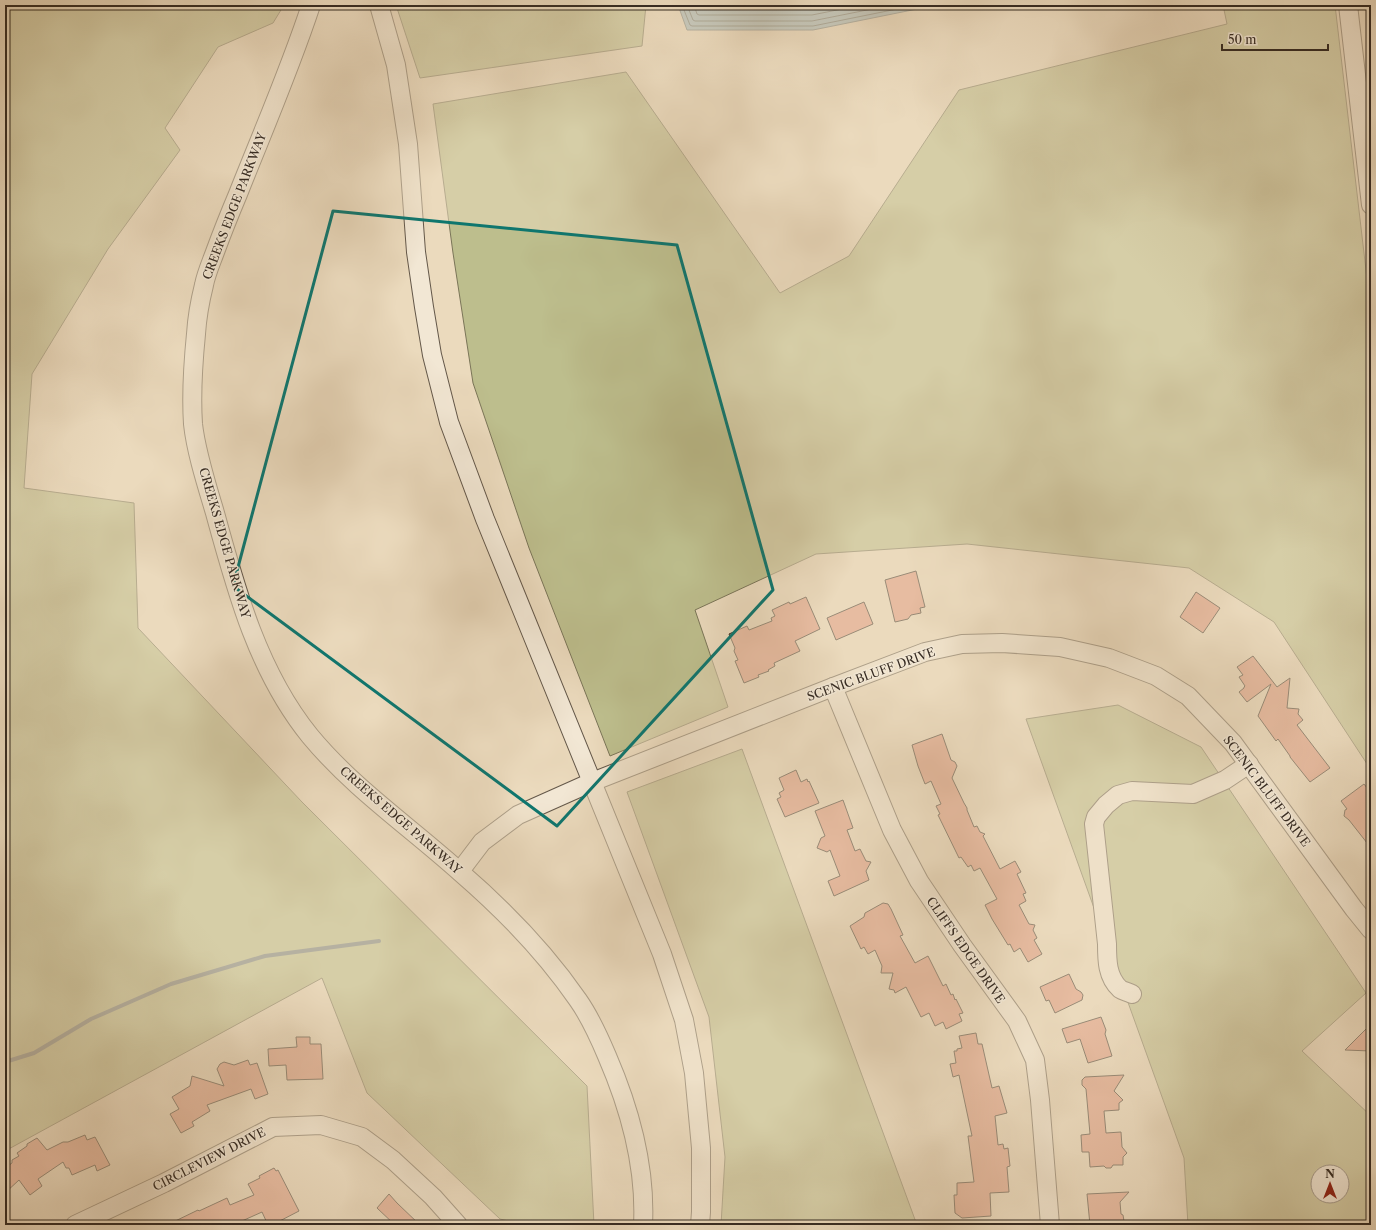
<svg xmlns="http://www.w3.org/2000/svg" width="1376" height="1230" font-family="'Libre Caslon Text',serif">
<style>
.green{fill:#bdbe8d;stroke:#7a7558;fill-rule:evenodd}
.water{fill:#9eb7bc;stroke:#757f7f}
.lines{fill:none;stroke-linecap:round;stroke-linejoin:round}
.shore{stroke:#6a7270;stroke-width:1}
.stream{stroke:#757f7f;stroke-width:4}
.building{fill:#e3987f;stroke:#372c23}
.minor-casing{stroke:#64584a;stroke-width:20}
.minor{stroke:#f2e7d4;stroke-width:18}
.marked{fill:none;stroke:#0f766e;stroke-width:3;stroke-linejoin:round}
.labels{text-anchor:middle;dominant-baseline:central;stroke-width:3;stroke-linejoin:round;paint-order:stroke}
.street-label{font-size:12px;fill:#372c23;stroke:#f2e7d4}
</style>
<rect width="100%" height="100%" fill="#ebdabd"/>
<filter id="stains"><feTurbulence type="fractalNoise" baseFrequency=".005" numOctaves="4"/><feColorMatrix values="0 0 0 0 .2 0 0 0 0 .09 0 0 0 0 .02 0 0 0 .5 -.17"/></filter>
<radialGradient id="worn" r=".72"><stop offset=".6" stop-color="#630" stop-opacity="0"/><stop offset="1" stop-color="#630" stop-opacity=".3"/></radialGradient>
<g class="green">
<path d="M5,5H284L273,23L218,47L165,128L180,150L108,249L32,374L24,488L134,503L138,628L302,802L587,1086L594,1225H525L500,1219L367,1093L322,978L5,1151Z"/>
<path d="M396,5H646L642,46L420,78Z"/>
<path d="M1223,5H1335L1371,313V770L1274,622L1189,568L967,544L816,554L695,610L728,707L610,756L529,548L473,383L453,253L433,104L626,72L780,293L849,256L959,90L1227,24Z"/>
<path d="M1118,705L1201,747L1366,993L1302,1051L1371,1116V1225H1188L1184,1158L1026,719ZM1318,1172H1342V1196H1318Z"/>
<path d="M742,749L917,1225H721L725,1157L709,1017L627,792Z"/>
</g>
<path class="water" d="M678,5H937L813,30H687Z"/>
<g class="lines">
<g class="shore">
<path d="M682,5L690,25L692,26H813L917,5"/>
<path d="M687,5L693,20L695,21H812L892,5"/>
<path d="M694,5L697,14L699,15H812L862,5"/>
</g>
<path class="stream" d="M5,1062L34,1053L91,1019L171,984L265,956L379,941"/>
</g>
<g class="building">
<path d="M916,571L925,607L920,608L921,613L911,615L908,619L895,622L885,580Z"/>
<path d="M1196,592L1220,608L1203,633L1180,617Z"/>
<path d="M806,597L820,629L795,641L800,651L774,663L775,666L768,670L769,671L758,675L759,677L744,683L735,661L738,660L734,651L735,648L729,634L747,626L749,630L772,621L771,618L775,616L772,610L789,602L790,604Z"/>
<path d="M864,602L873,624L836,640L827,618Z"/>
<path d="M1253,656L1277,687L1290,678L1287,708L1299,709L1298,714L1303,720L1297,725L1330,768L1310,782L1290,757V756L1278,739L1276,741L1258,716L1271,684L1247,702L1239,692L1244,688V687L1245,686L1239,677L1243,675L1237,667Z"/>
<path d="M942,734L951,760L955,762L957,766L952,778L964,803L967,808V810L974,827L977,826L980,832L985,834L983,836L1000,869L1015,861L1021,872L1017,874L1026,893L1023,894L1026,901L1019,905L1029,924L1035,925L1033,930L1037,938L1034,940L1042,954L1028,962L1020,948L1014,952L1010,944L1008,945L992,919L985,905L997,899L980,868L974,871L971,865L968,867L961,857L959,858L938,815L940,814L936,806L941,804L931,781L925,784L918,766L912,745Z"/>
<path d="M796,770L801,782L807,779L808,782L809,781L819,803L785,817L777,799L781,797L779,793L784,790L779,778Z"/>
<path d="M1364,784L1371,793V848L1349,820L1344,816L1345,810L1347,809L1341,801Z"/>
<path d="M843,800L853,828L847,830L855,851L860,849L866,861L871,862L866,871L869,880L834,896L828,881L840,876L830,850L827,852L817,848L821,838L825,836L815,811Z"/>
<path d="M883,903L888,904L891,909L903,935L900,936L915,963L928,956L943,986L946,984L951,995L953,994L955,1000L956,999L963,1013L959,1014L962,1021L946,1029L943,1022L935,1026L929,1013L921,1017L906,987L895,993L894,990L889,989L893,973H881L882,966L875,950L868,954L864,947L861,949L850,926L864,917L865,913Z"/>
<path d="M1069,974L1076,989L1081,992L1083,995L1082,1000L1055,1013L1049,1000L1046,1001L1040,987Z"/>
<path d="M1101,1017L1106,1030L1105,1034L1112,1056L1088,1063L1080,1039L1067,1043L1062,1029Z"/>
<path d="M1371,1024V1051L1345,1050Z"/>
<path d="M976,1033L978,1044H982L992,1088L999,1086L1007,1113L995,1116L998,1145L1003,1144L1004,1149L1008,1148L1010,1166L1007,1167L1009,1192L990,1193L991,1216L962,1218L955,1213L954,1195H957V1183L974,1182L968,1136H972L959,1075L953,1077L950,1064L956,1063L954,1051H957V1049L962,1048L959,1036Z"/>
<path d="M296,1037H310V1044H321L323,1079L287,1080L286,1065L269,1066L268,1049L297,1047Z"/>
<path d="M248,1060L250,1065L257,1063L268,1094L255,1099L251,1089L207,1105L210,1111L192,1122L194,1126L181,1133L170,1114L179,1109L172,1097L190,1086L192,1076L224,1086L217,1069L220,1064L224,1062L234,1065Z"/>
<path d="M1124,1075L1114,1091L1123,1100L1119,1103V1110L1104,1111L1106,1133L1121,1132L1122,1147L1127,1153L1123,1157V1165H1113L1111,1168H1106L1104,1166L1090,1167L1089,1152H1082L1081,1135L1090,1134L1086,1089L1082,1085V1080L1085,1077Z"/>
<path d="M85,1135L87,1140L95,1137L110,1165L97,1171L95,1165L72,1175L69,1168H66L63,1162L38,1179L42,1186L30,1195L19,1180L5,1193V1168L12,1163V1160L19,1156L17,1153L27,1146V1144L37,1138L47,1150L63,1142H68Z"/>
<path d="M274,1168L276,1171L278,1170L299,1211L272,1225H268L262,1212L233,1225H167L198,1210L199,1211L227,1198L230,1205L254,1195L248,1184L260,1178L259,1176Z"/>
<path d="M1129,1192L1120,1202L1121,1214L1123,1215L1124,1221L1120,1225H1090L1087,1194Z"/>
<path d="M389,1194L397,1203L420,1225H395L377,1208Z"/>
</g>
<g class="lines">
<g class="minor-casing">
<g id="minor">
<path d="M311,5C290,69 263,131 238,194C230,213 222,233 215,252C211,263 206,274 204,285C200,301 197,318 196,334C193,364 191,394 193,424C196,452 207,486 215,513C236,590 258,672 310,736C353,788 410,827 460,872C504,910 545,952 578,1000C590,1017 599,1037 607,1056C630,1109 646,1166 643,1225"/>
<path d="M379,5L396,65L408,144L416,252L424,307L432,355L449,422L485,519L662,954L684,1020L694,1073L701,1148V1212L700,1225"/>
<path d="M1348,5L1371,205"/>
<path d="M833,687L892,830L919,881L962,945L1017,1021L1035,1060L1040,1100L1050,1225"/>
<path d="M460,871L482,842L518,815L592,782L833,687L925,652L962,644L1002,643L1060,647L1109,658L1156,676L1188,696L1233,743L1354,909L1371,930"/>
<path d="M1132,994C1128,992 1123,991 1120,989C1107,977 1107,960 1107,944L1094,824L1096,817L1106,805L1118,795L1132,791L1193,794L1225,780L1249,764"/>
<path d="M75,1225L164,1183L273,1127L321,1125L362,1137L393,1160L433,1197L458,1225"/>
</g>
</g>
<use href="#minor" class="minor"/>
</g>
<path d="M0 0H1376V1230H0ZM333,211L677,245L773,590L557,826L233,586Z" fill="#ebdabd" fill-opacity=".55" fill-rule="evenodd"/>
<path class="marked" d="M333,211L677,245L773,590L557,826L233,586Z"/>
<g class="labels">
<g class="street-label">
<text transform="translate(234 206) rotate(-69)">CREEKS EDGE PARKWAY</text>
<text transform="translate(225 543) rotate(74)">CREEKS EDGE PARKWAY</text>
<text transform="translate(871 674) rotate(-20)">SCENIC BLUFF DRIVE</text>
<text transform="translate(1267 791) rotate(53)">SCENIC BLUFF DRIVE</text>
<text transform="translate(401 820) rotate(41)">CREEKS EDGE PARKWAY</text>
<text transform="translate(966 950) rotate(55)">CLIFFS EDGE DRIVE</text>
<text transform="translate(209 1159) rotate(-27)">CIRCLEVIEW DRIVE</text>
</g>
</g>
<rect width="1376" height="1230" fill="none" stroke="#ebdabd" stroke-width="20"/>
<rect x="6" y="6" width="1364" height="1218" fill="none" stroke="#372c23" stroke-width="2"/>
<rect x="10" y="10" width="1356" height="1210" fill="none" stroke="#372c23"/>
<g transform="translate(1330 1184)"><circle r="19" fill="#f2e7d4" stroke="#a79c8d"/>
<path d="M0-3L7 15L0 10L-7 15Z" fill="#8f2418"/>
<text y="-6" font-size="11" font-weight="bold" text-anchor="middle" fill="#372c23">N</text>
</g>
<path d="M1222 44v6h106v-6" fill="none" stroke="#372c23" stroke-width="2"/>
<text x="1228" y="44" font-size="12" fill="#372c23" stroke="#f2e7d4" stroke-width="3" paint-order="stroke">50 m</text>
<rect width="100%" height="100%" filter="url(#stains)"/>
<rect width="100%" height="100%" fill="url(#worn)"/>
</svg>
